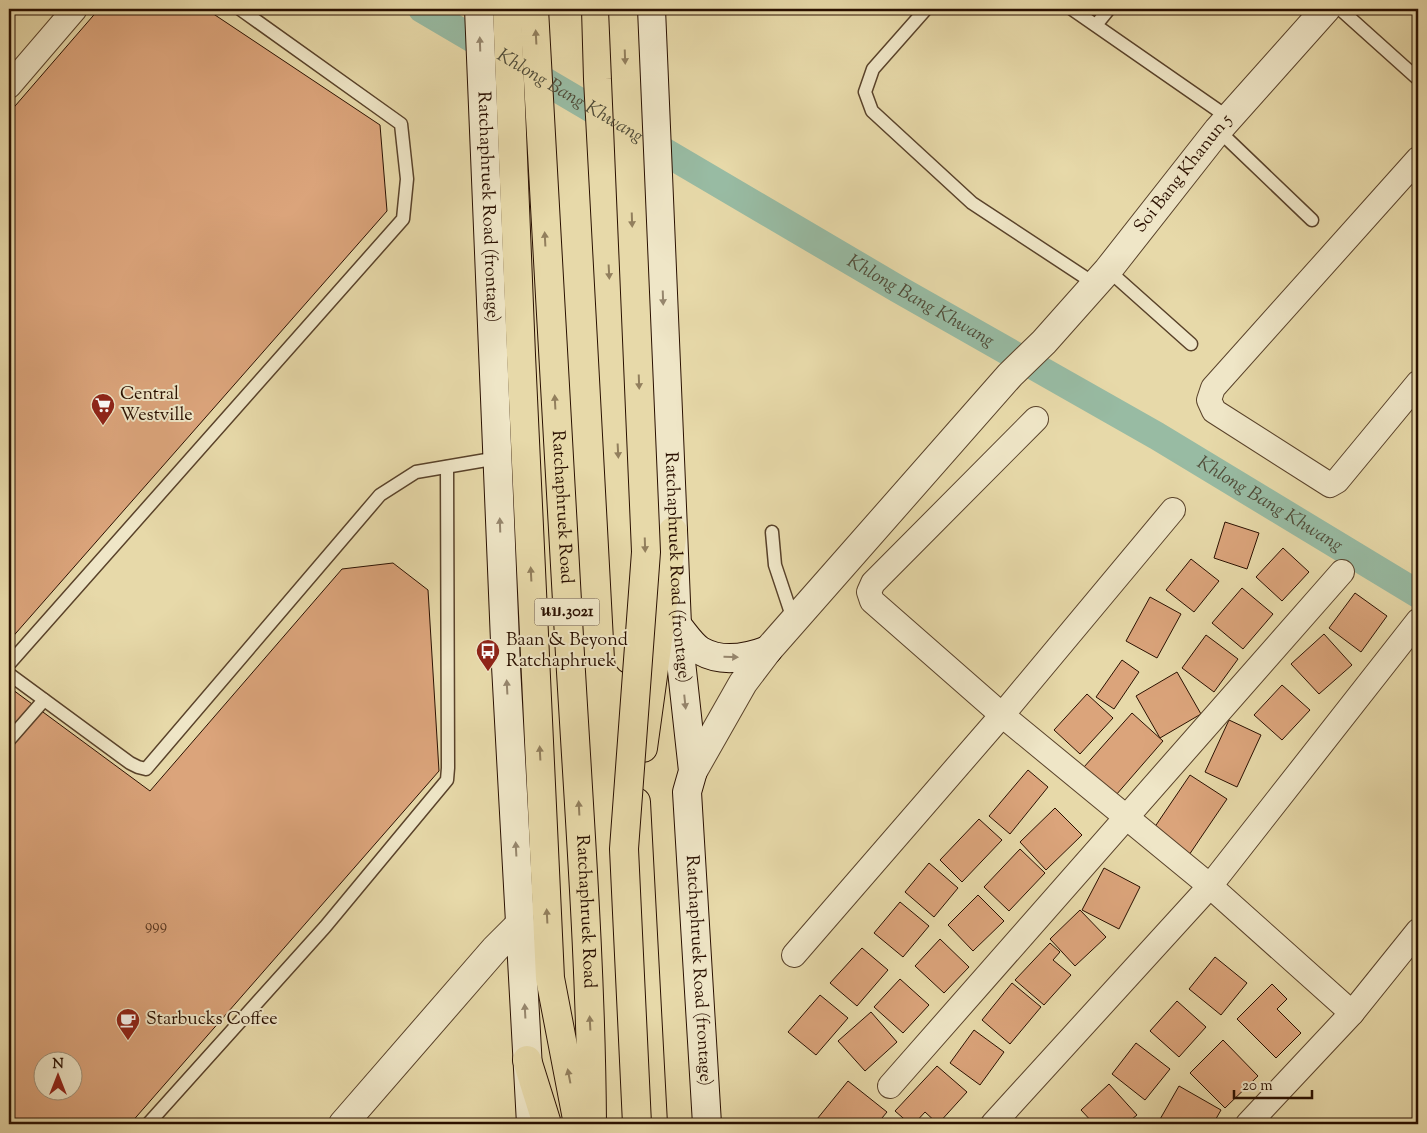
<svg xmlns="http://www.w3.org/2000/svg" width="1427" height="1133" font-family="'Sorts Mill Goudy','Noto Serif Thai',serif">
<style>
.lines{fill:none;stroke-linecap:round;stroke-linejoin:round}
.canal{stroke:#98bba3;stroke-width:28}
.building{fill:#dba47b;stroke:#2a1000;fill-rule:evenodd}
.service-casing{stroke:#59422a;stroke-width:15}
.minor-casing{stroke:#59422a;stroke-width:26}
.tertiary-casing{stroke:#59422a;stroke-width:30}
.secondary-casing{stroke:#2a1000;stroke-width:30}
.primary-casing{stroke:#2a1000;stroke-width:30}
.service{stroke:#efe6c7;stroke-width:12}
.minor{stroke:#efe6c7;stroke-width:24}
.tertiary{stroke:#efe6c7;stroke-width:28}
.secondary{stroke:#efe6c7;stroke-width:28}
.primary{stroke:#e7d9a9;stroke-width:28}
.primary-bridge-casing{stroke:#2a1000;stroke-width:30;stroke-linecap:butt}
.primary-bridge{stroke:#e7d9a9;stroke-width:28}
.oneway{fill:#927f5d}
.oneway2{fill:#96866d}
.labels{text-anchor:middle;dominant-baseline:central;stroke-width:4;stroke-linejoin:round;paint-order:stroke}
.number-label{font-size:15px;fill:#56351f}
.shield{fill:#efe6c7;stroke:#65503c;stroke-width:1}
.shield-label{font-size:16px;font-weight:bold;fill:#2a1000}
.street-label{font-size:18px;fill:#2a1000;stroke:#efe6c7}
.poi-label{font-size:18px;fill:#2a1000;stroke:#efe6c7;text-anchor:start}
.water-label{font-size:19px;font-style:italic;fill:#504c39;stroke:#efe6c7}
</style>
<rect width="100%" height="100%" fill="#e7d9a9"/>
<filter id="stains"><feTurbulence type="fractalNoise" baseFrequency=".004" numOctaves="4"/><feColorMatrix values="0 0 0 0 .2 0 0 0 0 .09 0 0 0 0 .02 0 0 0 .5 -.17"/></filter>
<radialGradient id="worn" r=".72"><stop offset=".6" stop-color="#630" stop-opacity="0"/><stop offset="1" stop-color="#630" stop-opacity=".3"/></radialGradient>
<g class="lines">
<path class="canal" id="s1" d="M422,9L898,289L1157,436L1418,594"/>
</g>
<g class="building">
<path d="M99,9H206L380,125L387,211L9,641V113Z"/>
<path d="M1225,522L1259,533L1247,569L1214,558Z"/>
<path d="M1283,548L1309,572L1282,601L1256,577Z"/>
<path d="M1191,559L1219,581L1194,612L1166,590Z"/>
<path d="M393,563L428,590L439,771L130,1124H9V687L150,791L342,569ZM42,1060H72V1090H42Z"/>
<path d="M1242,588L1273,614L1243,649L1212,623Z"/>
<path d="M1355,593L1387,616L1361,652L1329,628Z"/>
<path d="M1150,597L1181,614L1157,658L1126,641Z"/>
<path d="M1324,634L1352,665L1319,694L1291,664Z"/>
<path d="M1206,635L1238,659L1214,692L1182,668Z"/>
<path d="M1122,660L1139,672L1114,709L1096,697Z"/>
<path d="M1177,672L1201,714L1160,738L1136,696Z"/>
<path d="M1282,685L1310,710L1282,740L1254,715Z"/>
<path d="M1087,694L1113,718L1080,754L1054,730Z"/>
<path d="M1132,713L1163,741L1116,795L1084,767Z"/>
<path d="M1229,720L1261,735L1237,787L1205,772Z"/>
<path d="M1028,770L1048,787L1010,834L989,816Z"/>
<path d="M1190,775L1227,799L1189,855L1152,831Z"/>
<path d="M1055,808L1082,835L1046,870L1020,842Z"/>
<path d="M979,819L1002,840L962,882L940,860Z"/>
<path d="M1020,849L1045,873L1009,911L984,887Z"/>
<path d="M929,863L958,888L934,917L905,892Z"/>
<path d="M1104,868L1140,887L1119,929L1082,910Z"/>
<path d="M978,895L1004,921L973,951L948,925Z"/>
<path d="M900,902L929,926L903,957L874,933Z"/>
<path d="M1080,910L1106,937L1075,966L1050,939Z"/>
<path d="M940,939L969,967L944,993L915,966Z"/>
<path d="M1050,943L1060,952L1053,960L1071,975L1044,1005L1015,980Z"/>
<path d="M862,948L888,970L857,1006L830,983Z"/>
<path d="M1215,957L1247,983L1221,1015L1189,989Z"/>
<path d="M900,979L929,1005L903,1033L874,1007Z"/>
<path d="M1012,983L1041,1007L1010,1044L982,1020Z"/>
<path d="M1272,984L1287,999L1277,1009L1301,1033L1276,1058L1237,1019Z"/>
<path d="M820,995L848,1018L816,1055L788,1032Z"/>
<path d="M1177,1001L1206,1027L1179,1057L1150,1031Z"/>
<path d="M871,1012L897,1042L865,1071L838,1041Z"/>
<path d="M974,1030L1004,1052L980,1085L950,1063Z"/>
<path d="M1223,1040L1258,1076L1225,1108L1190,1073Z"/>
<path d="M1136,1043L1170,1069L1145,1100L1112,1074Z"/>
<path d="M937,1066L967,1092L938,1124L925,1112L914,1124H910L895,1111Z"/>
<path d="M848,1081L887,1112L877,1124H813Z"/>
<path d="M1109,1084L1137,1115L1126,1124H1094L1081,1110Z"/>
<path d="M1179,1086L1221,1110L1213,1124H1164L1159,1121Z"/>
</g>
<g class="lines">
<g class="service-casing">
<g id="service">
<path d="M926,9L873,69L865,92L872,111L972,203L1095,284"/>
<path d="M1072,9L1229,118"/>
<path d="M1340,9L1418,79"/>
<path d="M1096,25L1109,9"/>
<path d="M1218,130L1312,220"/>
<path d="M1108,270L1191,344"/>
<path d="M772,532L775,565L794,622"/>
<path d="M9,664L403,219L407,179L401,124L240,9"/>
<path d="M9,674L130,763L138,767L146,769L380,495L416,472L498,458"/>
<path d="M9,740L44,700"/>
<path d="M148,1124L325,927L447,780L448,768L447,467"/>
</g>
</g>
<g class="minor-casing">
<g id="minor">
<path d="M9,86L75,9"/>
<path d="M1418,159L1213,388L1209,400L1214,411L1330,485L1337,481L1418,383"/>
<path d="M1036,419L873,583L869,592L872,601L1002,715L1210,886L1352,1013"/>
<path d="M794,955L1002,715L1173,510"/>
<path d="M890,1086L1342,572"/>
<path d="M993,1124L1210,886L1418,621"/>
<path d="M1248,1124L1352,1013L1418,931"/>
</g>
</g>
<g class="tertiary-casing">
<g id="tertiary">
<path id="s2" d="M693,771L743,683L768,650L1010,375L1044,342L1108,270L1218,130L1326,9"/>
<path d="M343,1124L495,949L520,924"/>
</g>
</g>
<g class="secondary-casing">
<g id="secondary">
<path id="s3" d="M479,9L506,666L531,1124"/>
<path id="s4" d="M651,9L677,625L693,771L687,792L707,1124"/>
<path d="M677,625C684,633 692,646 701,651C722,663 747,658 768,650"/>
</g>
</g>
<g class="primary-casing">
<g id="primary">
<path d="M507,9L521,355L550,978L578,1124"/>
<path id="s5" d="M534,9C545,218 556,427 569,637C578,799 591,962 592,1124"/>
<path d="M596,9L598,79L629,659"/>
<path d="M643,748L673,531"/>
<path d="M636,802L653,1124"/>
<path d="M527,1060L547,1124"/>
</g>
</g>
<use href="#service" class="service"/>
<use href="#minor" class="minor"/>
<use href="#tertiary" class="tertiary"/>
<use href="#secondary" class="secondary"/>
<use href="#primary" class="primary"/>
<g class="primary-bridge-casing">
<path id="primary-bridge" d="M623,9L646,552L624,849L637,1124"/>
</g>
<use href="#primary-bridge" class="primary-bridge"/>
</g>
<defs><path id="oneway-solid" d="M-6-.8H1V-3.2L6.5 0L1 3.2V.8H-6Z" transform="scale(1.25)"/></defs>
<g class="oneway">
<use href="#oneway-solid" transform="translate(536 37) rotate(-93)"/>
<use href="#oneway-solid" transform="translate(625 57) rotate(88)"/>
<use href="#oneway-solid" transform="translate(632 220) rotate(88)"/>
<use href="#oneway-solid" transform="translate(545 239) rotate(-93)"/>
<use href="#oneway-solid" transform="translate(609 272) rotate(87)"/>
<use href="#oneway-solid" transform="translate(639 382) rotate(88)"/>
<use href="#oneway-solid" transform="translate(555 402) rotate(-93)"/>
<use href="#oneway-solid" transform="translate(618 451) rotate(87)"/>
<use href="#oneway-solid" transform="translate(645 545) rotate(88)"/>
<use href="#oneway-solid" transform="translate(531 574) rotate(-93)"/>
<use href="#oneway-solid" transform="translate(540 753) rotate(-93)"/>
<use href="#oneway-solid" transform="translate(579 808) rotate(-93)"/>
<use href="#oneway-solid" transform="translate(547 916) rotate(-93)"/>
<use href="#oneway-solid" transform="translate(590 1023) rotate(-93)"/>
<use href="#oneway-solid" transform="translate(569 1076) rotate(-101)"/>
</g>
<g class="oneway2">
<use href="#oneway-solid" transform="translate(480 44) rotate(-92)"/>
<use href="#oneway-solid" transform="translate(663 298) rotate(88)"/>
<use href="#oneway-solid" transform="translate(500 525) rotate(-92)"/>
<use href="#oneway-solid" transform="translate(731 657) rotate(2)"/>
<use href="#oneway-solid" transform="translate(507 687) rotate(-93)"/>
<use href="#oneway-solid" transform="translate(685 702) rotate(84)"/>
<use href="#oneway-solid" transform="translate(516 849) rotate(-93)"/>
<use href="#oneway-solid" transform="translate(525 1011) rotate(-93)"/>
</g>
<defs>
<g id="supermarket-pin" transform="scale(1.25)"><path d="M0 17L-7.5 6A9.5 9.5 0 1 1 7.5 6Z" fill="#8f2418" stroke="#efe6c7"/><path d="M-6-5.5h2.5l.6 2H6L4.5 2H-2.5L-4.4-4H-6ZM-1.5 3.2a1.3 1.3 0 1 0 .1 0ZM3 3.2a1.3 1.3 0 1 0 .1 0Z" fill="#fff"/></g>
<g id="bus-pin" transform="scale(1.25)"><path d="M0 17L-7.5 6A9.5 9.5 0 1 1 7.5 6Z" fill="#8f2418" stroke="#efe6c7"/><path d="M-5-6H5V4H4V6H2V4H-2V6H-4V4H-5ZM-3.5-4V0h7V-4ZM-3.5 1.2v1.5H-2V1.2ZM2 1.2v1.5H3.5V1.2Z" fill="#fff"/></g>
<g id="cafe-pin" transform="scale(1.25)"><path d="M0 17L-7.5 6A9.5 9.5 0 1 1 7.5 6Z" fill="#8f2418" stroke="#efe6c7"/><path d="M-5.5-4.5H6V0H3Q3 3.5 0 3.5H-2.5Q-5.5 3.5-5.5 0ZM3-3.2v2h1.7v-2ZM-6 4.5H4V6H-6Z" fill="#fff"/></g>
</defs>
<g fill-rule="evenodd">
<use href="#supermarket-pin" x="103" y="405"/>
<use href="#bus-pin" x="488" y="651"/>
<use href="#cafe-pin" x="128" y="1020"/>
</g>
<g class="labels">
<g class="number-label">
<text x="156" y="926">999</text>
</g>
<rect class="shield" x="534.5" y="598.5" width="65" height="27" rx="4"/>
<g class="shield-label">
<text x="567" y="612">นบ.3021</text>
</g>
<g class="street-label">
<text stroke="none"><textPath href="#s2" startOffset="775">Soi Bang Khanun 5</textPath></text>
<text stroke="none"><textPath href="#s3" startOffset="198">Ratchaphruek Road (frontage)</textPath></text>
<text stroke="none"><textPath href="#s5" startOffset="499">Ratchaphruek Road</textPath></text>
<text stroke="none"><textPath href="#s4" startOffset="559">Ratchaphruek Road (frontage)</textPath></text>
<text stroke="none"><textPath href="#s5" startOffset="904">Ratchaphruek Road</textPath></text>
<text stroke="none"><textPath href="#s4" startOffset="964">Ratchaphruek Road (frontage)</textPath></text>
</g>
<g class="poi-label">
<text x="120" y="395">Central<tspan x="120" dy="21">Westville</tspan></text>
<text x="506" y="641">Baan &amp; Beyond<tspan x="506" dy="21">Ratchaphruek</tspan></text>
<text x="146" y="1020">Starbucks Coffee</text>
</g>
<g class="water-label">
<text stroke="none"><textPath href="#s1" startOffset="172">Khlong Bang Khwang</textPath></text>
<text stroke="none"><textPath href="#s1" startOffset="578">Khlong Bang Khwang</textPath></text>
<text stroke="none"><textPath href="#s1" startOffset="982">Khlong Bang Khwang</textPath></text>
</g>
</g>
<rect width="1427" height="1133" fill="none" stroke="#e7d9a9" stroke-width="30"/>
<rect x="10" y="10" width="1407" height="1113" fill="none" stroke="#2a1000" stroke-width="2.5"/>
<rect x="15" y="15" width="1397" height="1103" fill="none" stroke="#2a1000"/>
<g transform="translate(58 1076)"><circle r="24" fill="#efe6c7" stroke="#a09077"/>
<path d="M0-4L9 19L0 12L-9 19Z" fill="#8f2418"/>
<text y="-8" font-size="14" font-weight="bold" text-anchor="middle" fill="#2a1000">N</text>
</g>
<path d="M1234 1090v8h78v-8" fill="none" stroke="#2a1000" stroke-width="2.5"/>
<text x="1242" y="1090" font-size="15" fill="#2a1000" stroke="#efe6c7" stroke-width="4" paint-order="stroke">20 m</text>
<rect width="100%" height="100%" filter="url(#stains)"/>
<rect width="100%" height="100%" fill="url(#worn)"/>
</svg>
